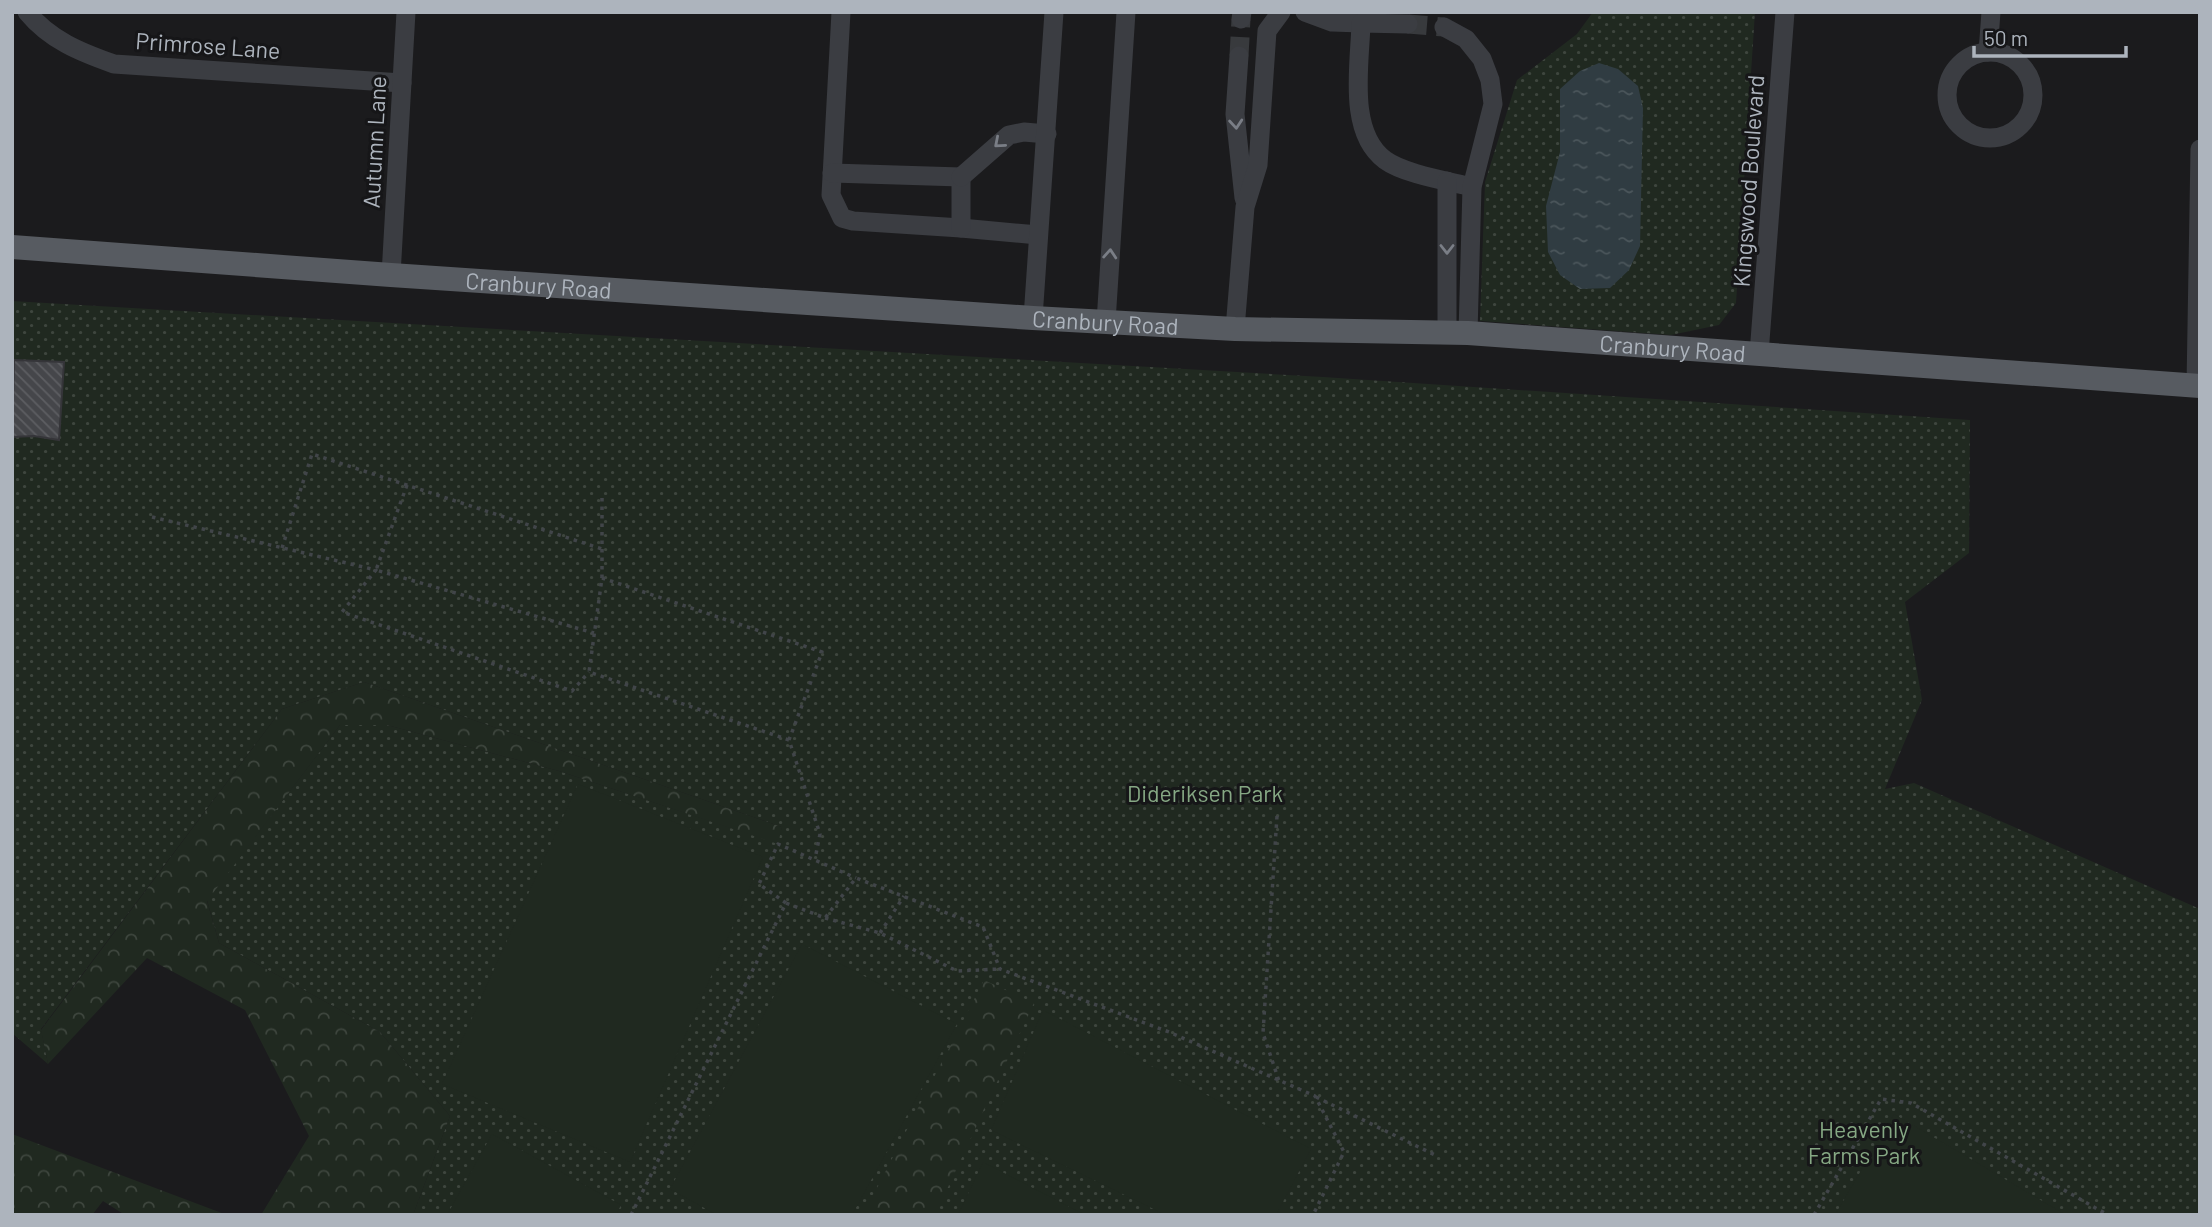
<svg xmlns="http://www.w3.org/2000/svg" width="2212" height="1227" font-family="Barlow,sans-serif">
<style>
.green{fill:url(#green-dots)}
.forest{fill:url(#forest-crowns)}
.pitch{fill:#202920}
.water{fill:url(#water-ripples)}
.building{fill:url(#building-back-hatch);stroke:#353539;stroke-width:2}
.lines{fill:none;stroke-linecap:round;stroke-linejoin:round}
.minor-tunnel{stroke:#383a3d;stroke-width:19;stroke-dasharray:19 10;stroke-linecap:butt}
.path{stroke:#414549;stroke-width:3.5;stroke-dasharray:3.5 5;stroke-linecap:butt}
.minor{stroke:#3b3d42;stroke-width:19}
.major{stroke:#575b61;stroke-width:24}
.oneway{stroke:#7a7e86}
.labels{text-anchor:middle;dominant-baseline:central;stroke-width:6;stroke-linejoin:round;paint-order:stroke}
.street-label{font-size:23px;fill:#adb4bd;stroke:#161618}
.park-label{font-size:23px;fill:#86a884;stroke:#161618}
</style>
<defs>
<pattern id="green-dots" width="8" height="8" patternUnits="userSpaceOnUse" patternTransform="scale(1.75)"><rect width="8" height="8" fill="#202920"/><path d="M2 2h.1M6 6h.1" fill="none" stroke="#3e463e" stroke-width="1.8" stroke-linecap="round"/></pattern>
<pattern id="forest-crowns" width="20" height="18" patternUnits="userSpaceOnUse" patternTransform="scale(1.75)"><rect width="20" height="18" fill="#202920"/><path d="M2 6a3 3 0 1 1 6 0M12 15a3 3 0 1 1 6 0" fill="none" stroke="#3e463e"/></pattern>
<pattern id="water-ripples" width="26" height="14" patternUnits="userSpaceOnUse" patternTransform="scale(1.75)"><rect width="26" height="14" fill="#303c42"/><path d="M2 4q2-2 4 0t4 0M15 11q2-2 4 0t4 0" fill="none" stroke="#4b565b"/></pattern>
<pattern id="building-back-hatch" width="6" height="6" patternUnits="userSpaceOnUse" patternTransform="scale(1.75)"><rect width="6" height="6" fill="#45464a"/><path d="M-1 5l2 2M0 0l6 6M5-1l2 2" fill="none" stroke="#5d5e62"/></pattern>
</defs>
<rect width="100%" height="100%" fill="#1b1b1d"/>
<g class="green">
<path d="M1593,12H1755L1736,303L1719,325L1671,335L1480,321L1485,182L1517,80L1577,34Z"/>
<path d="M12,301L1323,377L1970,420L1969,553L1905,602L1922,700L1885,789L1914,783L2200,909V1215H413L450,1116L380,1032L219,943L207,900L340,725H387L559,771L777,843L782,827L364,682L282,709L41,1029L48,1064L12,1033Z"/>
</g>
<g class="forest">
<path d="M364,682L782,827L778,844L559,771L387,725H340L207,901L219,943L380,1032L450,1116L413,1215H261L309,1136L245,1010L147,958L48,1064L41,1030L282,709Z"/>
<path d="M984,980L1034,1003L935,1215H863Z"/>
<path d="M12,1134L227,1215H125L103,1201L92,1215H12Z"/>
</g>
<g class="pitch">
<path d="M578,784L763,857L630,1162L442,1084Z"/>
<path d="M802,944L957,1024L852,1215H717L670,1189Z"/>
<path d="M1043,1010L1311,1149L1276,1215H1166L991,1130Z"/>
<path d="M1894,1114L2066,1215H1835Z"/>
<path d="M492,1134L621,1205L616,1215H447Z"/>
<path d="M983,1162L1085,1215H958Z"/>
</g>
<path class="water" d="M1599,63L1618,69L1638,86L1643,108L1640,246L1629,270L1610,288L1580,289L1560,275L1548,252L1546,206L1560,152V89L1580,71Z"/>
<path class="building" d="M14,360L64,362L59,440L34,436L12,437Z"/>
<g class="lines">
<g class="minor-tunnel">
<path d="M1408,24L1444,27"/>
<path d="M1239,56L1241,19"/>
</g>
<g class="path">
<path d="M407,485L376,570L594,633"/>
<path d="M602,498V578"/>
<path d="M152,517L376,570L342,612L572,691L589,672"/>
<path d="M282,548L312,454L602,549"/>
<path d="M789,740L589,672L602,578L822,652L789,740L820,834L815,859"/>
<path d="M1277,816L1263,1033L1279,1081"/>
<path d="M786,903L759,884L778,844L856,878"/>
<path d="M825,918L880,933L957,971L1000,969"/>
<path d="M880,933L904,896"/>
<path d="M1316,1097L1437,1156"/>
<path d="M631,1215L786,903L825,918L856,878L983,927L1000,969L1169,1032L1315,1096L1344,1152L1313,1215"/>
<path d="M1814,1215L1881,1099L1911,1103L2108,1215"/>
</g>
<g class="minor">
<path d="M27,12C50,40 80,52 114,64L402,83"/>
<path d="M841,12L831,195L842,218L853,221L961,228L1038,235"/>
<path d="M1305,12L1332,22L1361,23"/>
<path d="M1241,19L1242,12"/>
<path d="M1408,24L1361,23C1360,64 1347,132 1385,160C1404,174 1448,181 1472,187"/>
<path d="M1444,27L1466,39L1482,59L1490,80L1493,104L1472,187L1468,333"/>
<path d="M1988,52L1991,12"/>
<circle cx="1990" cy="95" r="43"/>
<path d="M1239,56L1235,114L1244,198"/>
<path d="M832,173L961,177V228"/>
<path d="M961,177L1009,135L1024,132L1047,134"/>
<path d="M391,275L406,12"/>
<path d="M1033,318L1054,12"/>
<path d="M1106,322L1126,12"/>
<path d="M1235,329L1245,207L1258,165L1267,31L1281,12"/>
<path d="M1447,332V181"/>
<path d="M1759,354L1785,12"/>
<path d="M2196,386L2200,149"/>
</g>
<path class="major" id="s1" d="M12,247L391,275L1033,318L1235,329L1468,333L2200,386"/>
</g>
<defs><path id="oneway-chevron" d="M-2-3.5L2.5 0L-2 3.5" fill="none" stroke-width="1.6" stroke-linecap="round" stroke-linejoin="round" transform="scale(1.75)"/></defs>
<g class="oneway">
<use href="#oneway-chevron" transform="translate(1236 124) rotate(85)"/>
<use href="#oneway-chevron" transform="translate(999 143) rotate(139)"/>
<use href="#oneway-chevron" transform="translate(1447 249) rotate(90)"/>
<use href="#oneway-chevron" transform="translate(1110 254) rotate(-86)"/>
</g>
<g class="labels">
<g class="street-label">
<text transform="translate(208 45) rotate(4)">Primrose Lane</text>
<text transform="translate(374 142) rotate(-87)">Autumn Lane</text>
<text transform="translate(1748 181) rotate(-86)">Kingswood Boulevard</text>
<text stroke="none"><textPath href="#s1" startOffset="528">Cranbury Road</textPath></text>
<text stroke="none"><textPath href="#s1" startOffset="1096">Cranbury Road</textPath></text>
<text stroke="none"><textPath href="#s1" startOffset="1664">Cranbury Road</textPath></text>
</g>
<g class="park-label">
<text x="1205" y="793">Dideriksen Park</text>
<text x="1864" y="1129">Heavenly<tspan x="1864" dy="26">Farms Park</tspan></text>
</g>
</g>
<rect width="2212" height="1227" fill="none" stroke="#adb4bd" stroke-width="28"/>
<path d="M1974 46v10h152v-10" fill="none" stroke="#adb4bd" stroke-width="3.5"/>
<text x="1984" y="46" font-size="21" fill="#adb4bd" stroke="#161618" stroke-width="5" paint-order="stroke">50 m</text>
</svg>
